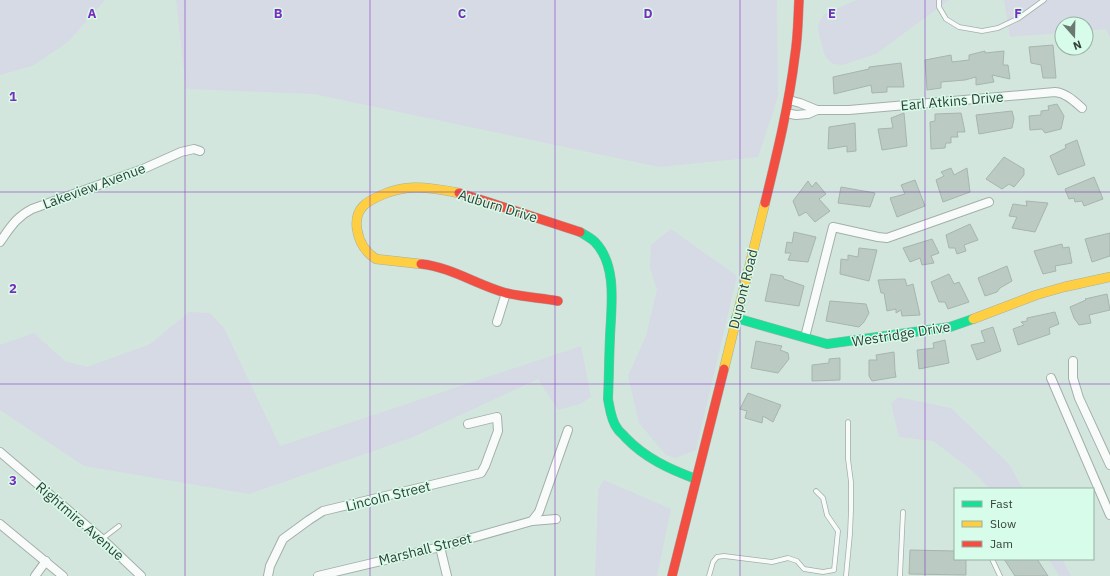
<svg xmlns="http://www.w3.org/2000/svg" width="1110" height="576" font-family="'IBM Plex Sans',sans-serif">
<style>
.green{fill:#d5dae4}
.building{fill:#bbcac3;stroke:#a6b5ae}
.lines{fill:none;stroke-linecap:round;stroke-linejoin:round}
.lane-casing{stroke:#a2b0a9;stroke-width:5.5}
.street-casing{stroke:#a2b0a9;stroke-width:10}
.fast-casing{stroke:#a2b0a9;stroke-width:10}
.slow-casing{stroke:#a2b0a9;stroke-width:10}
.jam-casing{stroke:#a2b0a9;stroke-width:10}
.lane{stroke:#f8fbfa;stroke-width:4}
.street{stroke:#f8fbfa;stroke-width:8}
.fast{stroke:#16e098;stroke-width:9}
.slow{stroke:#ffcf43;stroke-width:9}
.jam{stroke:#f24e42;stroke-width:9}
.grid{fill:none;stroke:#7b2cbf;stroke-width:1;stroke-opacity:0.55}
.labels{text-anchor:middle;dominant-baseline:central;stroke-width:3;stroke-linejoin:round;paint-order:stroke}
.street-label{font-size:14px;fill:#324039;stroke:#d8fcea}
.grid-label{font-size:13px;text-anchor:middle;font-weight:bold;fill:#7b2cbf;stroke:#d8fcea;stroke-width:3;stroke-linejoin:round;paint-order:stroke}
</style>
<rect width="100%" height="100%" fill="#d3e6dd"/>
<g class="green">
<path d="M0,0H105L68,42L32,66L0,75Z"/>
<path d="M176,0H777L778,97L758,157L659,167L314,94L186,89Z"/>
<path d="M856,0H949L876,54L843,65L833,64L825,56L819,35L818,25L823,15Z"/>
<path d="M1004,0H1110V38L1106,29L1086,31V24H1062V33L1010,37Z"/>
<path d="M671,229L737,276L696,450L676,458L666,455L639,423L628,376L646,336L657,290L650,268L651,245Z"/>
<path d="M189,312L210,313L224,328L280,446L581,346L591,397L580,404L558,410L538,379L411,438L249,494L84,466L0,410V345L34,333L65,361L87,367L150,344Z"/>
<path d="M898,397L951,408L1009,464L1023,489H990L970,469L933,441L899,437L891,404Z"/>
<path d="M604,480L671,509L657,576H595L598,490Z"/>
<path d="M1049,559H1062L1071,576H1059Z"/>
</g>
<g class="building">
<path d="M1053,45L1056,78H1043L1041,65L1031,63L1029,47Z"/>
<path d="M985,51V53L1004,51L1003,65H1008L1010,79L992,75L994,82L976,85V77L965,80L941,82V88L927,90L925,60L951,55L952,62L969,60V55Z"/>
<path d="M901,63L904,87H887V92L872,93L871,85L834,94L833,77L869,69V67Z"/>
<path d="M1057,104L1064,116L1061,129L1045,133L1042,129L1030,130L1029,116L1041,115V111L1049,110L1048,106Z"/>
<path d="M1012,111L1014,119L1012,128L979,134L976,115Z"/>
<path d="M904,113L907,146L882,150L878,129L893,128L891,118Z"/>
<path d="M961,113L965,132H957L958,137H951V143H946L945,148L931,149L930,122L935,121V114Z"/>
<path d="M855,123L856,151L847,152V146L828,149L829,127Z"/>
<path d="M1077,140L1085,165L1058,175L1050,156L1066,148L1065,145Z"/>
<path d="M1004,157L1024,169V175L1014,187L1009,184L1002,189L986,179Z"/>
<path d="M951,168L954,175L967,168L970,192L943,202L936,180L944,176L941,172Z"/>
<path d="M1094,177L1103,199L1084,206L1082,201L1075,202L1074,198L1069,199L1065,189Z"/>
<path d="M915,180L925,206L897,217L890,198L905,194L901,185Z"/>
<path d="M808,181L812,187L816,182L826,194L819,199L830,211L815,222L806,212L799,216L793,201Z"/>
<path d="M841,187L875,193L870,207L838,203Z"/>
<path d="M1026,201L1048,203L1035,232L1012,228L1017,217L1009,216L1013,204L1027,206Z"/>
<path d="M970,224L978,240L964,245L966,251L957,254L955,248H949L946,235Z"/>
<path d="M794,232L816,237L808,262L788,260L791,253H785L787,242L792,243Z"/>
<path d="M1110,233V256L1092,262L1085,239Z"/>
<path d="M932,239L939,253L931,256L934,263L922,265L920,258L910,262L903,248Z"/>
<path d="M1062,244L1063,248L1069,247L1072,263L1055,266L1056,271L1043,274L1034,251Z"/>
<path d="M859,248L877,250L869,281L840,274L841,259L848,260V255L858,257Z"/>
<path d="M1007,266L1012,281L1000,288L997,292L985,296L978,278Z"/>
<path d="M771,274L783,276L784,279L804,286L799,306L765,301Z"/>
<path d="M949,274L954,284L959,282L969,302L948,309L945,302H939L931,282Z"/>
<path d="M905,279L907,286L913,284L920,315L902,316L901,310L896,313V309L887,311L884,293H881L878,280Z"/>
<path d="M1107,294L1110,310L1089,315L1091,323L1079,325L1074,318L1070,307L1086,300L1085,299Z"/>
<path d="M830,301L866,304L869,313L864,322L859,327L826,321Z"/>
<path d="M1055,312L1059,324L1049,328L1050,334L1018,345L1013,329L1024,325L1021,322L1027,321V318Z"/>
<path d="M993,327L1001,351L977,360L971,345L985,342L981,331Z"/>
<path d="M945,340L949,363L919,369L917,350L934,348L933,343Z"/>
<path d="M756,341L782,346L780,350L788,353L789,359L778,373L751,368Z"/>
<path d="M894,352L895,371L896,377L872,381L869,376V360H877L876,355Z"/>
<path d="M840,358V380L812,381V365L829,363V359Z"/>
<path d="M748,393L781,405L773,422L763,416L762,423L745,418L747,411L740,409Z"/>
<path d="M910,550L955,551V559H966V575L909,574Z"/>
<path d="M1004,559H1037L1048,576H1015Z"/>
</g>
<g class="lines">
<g class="lane-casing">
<g id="lane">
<path d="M939,0V7L946,19L959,27L982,31L998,28L1019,18L1044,0"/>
<path d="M102,539L119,526"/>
<path d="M992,559L1000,576"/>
<path d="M709,576L713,562L717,557L724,556L772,562L788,558L797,561L804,569L823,572L834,570L838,531L827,515L823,498L816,491"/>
<path d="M846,576L850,534L851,510V482L848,459V422"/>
<path d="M900,576L903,512"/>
</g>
</g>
<g class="street-casing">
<g id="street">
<path d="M789,100L800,103L817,110"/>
<path d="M786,113L796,115L808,114L817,110H849L1055,92C1066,93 1074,101 1082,108"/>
<path d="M0,242C10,228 16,217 32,209L143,169L181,152L194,149L200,151"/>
<path d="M497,322L506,293"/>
<path d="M805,337L833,227L878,237L887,238L989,202"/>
<path d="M1073,361V378L1079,398L1110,465"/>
<path d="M1051,378L1110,515"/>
<path d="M0,452L102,539L141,576"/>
<path d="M532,521L556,519"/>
<path d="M0,524L63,576"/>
<path d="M440,547L447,576"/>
<path d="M35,576L46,561"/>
<path d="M268,576L270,566L283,539L309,520L323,511L481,473L485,466L498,431L497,417L468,424"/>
<path d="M318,576L440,547L532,521L539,512L568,430"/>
</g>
</g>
<g class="fast-casing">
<g id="fast">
<path d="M580,232C585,235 591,238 595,242C618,266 611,308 610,337C609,358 609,378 608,399C610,409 611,420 617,428C619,432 623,434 625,437C645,458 669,469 696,479"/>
<path d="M736,318L827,344L950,327L973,319"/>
</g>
</g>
<g class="slow-casing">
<g id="slow">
<path d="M421,264L376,259C365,252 359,242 357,229C354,208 367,201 384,194C391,191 399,189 407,188C423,186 444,190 459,193"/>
<path d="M973,319L1036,295L1064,287L1110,277"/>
<path d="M724,369L765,203"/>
</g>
</g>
<g class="jam-casing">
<g id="jam">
<path d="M459,193L488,202L580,232"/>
<path d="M765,203C777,154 789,105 795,55C798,37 798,18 799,0"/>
<path d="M421,264C451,267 477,285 506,293C523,297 541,298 558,301"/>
<path d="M672,576L724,369"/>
</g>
</g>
<use href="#lane" class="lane"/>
<use href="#street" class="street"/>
<use href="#fast" class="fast"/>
<use href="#slow" class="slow"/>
<use href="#jam" class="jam"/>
</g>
<path class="grid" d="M185,0V576M370,0V576M555,0V576M740,0V576M925,0V576M0,192H1110M0,384H1110"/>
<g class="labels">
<g class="street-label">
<text transform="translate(952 101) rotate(-5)">Earl Atkins Drive</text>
<text transform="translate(94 186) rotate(-20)">Lakeview Avenue</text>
<text transform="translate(498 206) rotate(17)">Auburn Drive</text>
<text transform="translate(743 289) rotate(-76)">Dupont Road</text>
<text transform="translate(901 334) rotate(-9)">Westridge Drive</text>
<text transform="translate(388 496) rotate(-14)">Lincoln Street</text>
<text transform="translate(80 521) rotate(41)">Rightmire Avenue</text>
<text transform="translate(425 549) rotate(-14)">Marshall Street</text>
</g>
</g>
<g class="grid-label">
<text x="92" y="18">A</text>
<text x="278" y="18">B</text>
<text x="462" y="18">C</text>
<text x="648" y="18">D</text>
<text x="832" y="18">E</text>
<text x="1018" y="18">F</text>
<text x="13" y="101">1</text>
<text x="13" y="293">2</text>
<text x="13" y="485">3</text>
</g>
<rect x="954" y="488" width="140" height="72" fill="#d8fcea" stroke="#96b1a3"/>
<rect x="962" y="501" width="20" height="6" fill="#16e098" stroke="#96b1a3"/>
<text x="990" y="508" font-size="12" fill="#324039">Fast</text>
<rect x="962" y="521" width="20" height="6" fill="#ffcf43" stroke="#96b1a3"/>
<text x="990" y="528" font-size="12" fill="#324039">Slow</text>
<rect x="962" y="541" width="20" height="6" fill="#f24e42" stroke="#96b1a3"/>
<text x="990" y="548" font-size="12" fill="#324039">Jam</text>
<g transform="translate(1074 36) rotate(160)"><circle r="19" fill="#d8fcea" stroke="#96b1a3"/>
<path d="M0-3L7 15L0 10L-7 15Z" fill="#6a7a72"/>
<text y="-6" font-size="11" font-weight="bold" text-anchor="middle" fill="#324039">N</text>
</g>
</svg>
